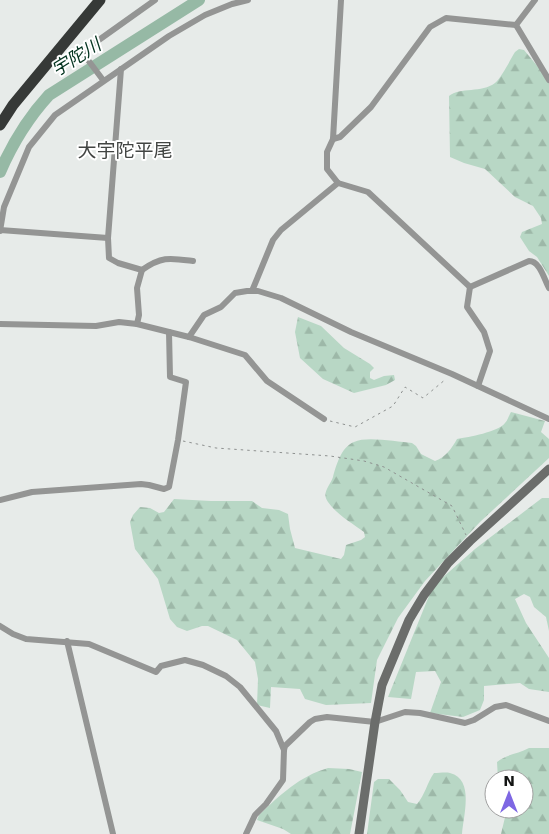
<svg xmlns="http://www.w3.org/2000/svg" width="549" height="834" font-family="'DejaVu Sans','Noto Sans JP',sans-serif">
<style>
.forest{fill:url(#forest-firs)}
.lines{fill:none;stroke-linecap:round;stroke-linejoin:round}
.river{stroke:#96b9a5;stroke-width:12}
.path{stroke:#8e9190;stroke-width:1;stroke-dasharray:2.5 4;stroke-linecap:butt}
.street{stroke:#949594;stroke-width:6}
.secondary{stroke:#6b6d6b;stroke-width:9}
.highway{stroke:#363937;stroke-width:11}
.labels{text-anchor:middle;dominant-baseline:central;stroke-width:4;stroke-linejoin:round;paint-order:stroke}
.water-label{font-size:18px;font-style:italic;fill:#043420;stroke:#fff}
.quarter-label{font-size:19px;fill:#424543;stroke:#fff}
</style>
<defs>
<pattern id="forest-firs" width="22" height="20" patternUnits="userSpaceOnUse" patternTransform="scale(1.25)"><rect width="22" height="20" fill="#b8d7c5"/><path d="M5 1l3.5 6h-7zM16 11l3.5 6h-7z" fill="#9db8a8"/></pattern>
</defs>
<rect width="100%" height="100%" fill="#e7ebe9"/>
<g class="forest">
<path d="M519,49L524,50L549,80V276L537,257L529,251L520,237L522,232L542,224L541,218L533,206L515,197L485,169L464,163L450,157L449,96C460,87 482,93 495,83C502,77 510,60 515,52Z"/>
<path d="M298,317L321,326L344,348L370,364L374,368L370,372V378L374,380L384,376L394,375L395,380L386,385L354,393L323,379L300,358L295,332Z"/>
<path d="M511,412L545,421L541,432L549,439V458L480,522L425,581L398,618L377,660L371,703L326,705L305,699L300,689L271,687L270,708L257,705L258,679L255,662L237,640L208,626H202L187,631L177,627L170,619L158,579L135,549L130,522L133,515L140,507L150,508L159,513L164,512L174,499L211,501H252L262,508L279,510L288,514L290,529L295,548L341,559L344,555L346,545L361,540L365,537L364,532C352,523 336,514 328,502C321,493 330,486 333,477C336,466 341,447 354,442C367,436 397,442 412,443L416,446L421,454L435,461C445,458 452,448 457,439C469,437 498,432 505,423C508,420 509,415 511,412Z"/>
<path d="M542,498H549V631L546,617L534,607L530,597L524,594L515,599L526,623L549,658V692L529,689L520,683L484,686V700L480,710L463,717L430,713L441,682L435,671L416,672L411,699L388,697L433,586L475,549Z"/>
<path d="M529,748H549V834H501L507,809H524V779H498L497,762C507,754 518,754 529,748Z"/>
<path d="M328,768L349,769L362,772L350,834H291L283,829L257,820L259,815C280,795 300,776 328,768Z"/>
<path d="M434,773C439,773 446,772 450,773C475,779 463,817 462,834H367L374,782L378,779H389L400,790L408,802L417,804C425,795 427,783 434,773Z"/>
</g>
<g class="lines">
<path class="river" d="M0,172C13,142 27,119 49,95L199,0"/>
<g class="path">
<path d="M330,421L355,427L393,406L405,387L423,398L446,379"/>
<path d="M183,441L216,448L330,456L364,461L384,467L452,506L466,535"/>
</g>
<g class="street">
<path d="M341,0L333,139L327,152V169L338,183L368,192L470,287"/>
<path d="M535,0L516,25L549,80"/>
<path d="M121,69L108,238L109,258L118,263L142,270L137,288L139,315L137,324"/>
<path d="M103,80L82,52L155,0"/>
<path d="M333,139L340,137L371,107L430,27L446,18L516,25"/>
<path d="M0,230L108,238"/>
<path d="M0,231L4,207L29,147L55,115L169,36L205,15L232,4L248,0"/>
<path d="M142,270C162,256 170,258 193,261"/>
<path d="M470,287L467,307L484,332L490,351L478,386"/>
<path d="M470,287L529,261C540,261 544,279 549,288"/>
<path d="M252,291L273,240L281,230L338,183"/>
<path d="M0,324L96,326L119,322L137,324L189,337L245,355L267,381L324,419"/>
<path d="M189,337L204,315L221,307L235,293L247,291H258L281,298L351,332L452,374L549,419"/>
<path d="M0,500L32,492L141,484L149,485L164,489L169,487L178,440L186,382L170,377L169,332"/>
<path d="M0,626L13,634L26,639L89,644L156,672L161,666L185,660L203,665L226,676L240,687L276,731L284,750"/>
<path d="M67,641L113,834"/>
<path d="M246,834L255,815L266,804L283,780L284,750L285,746L310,722L315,719L327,717L375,722L405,712L420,713L465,723L474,720L495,707L506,705L549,721"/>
</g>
<path class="secondary" d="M359,834L375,722L382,685L409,620L424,595L448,563L470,541L549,469"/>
<path class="highway" d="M0,125L13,105L100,0"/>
</g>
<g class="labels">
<g class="water-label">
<text transform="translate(76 57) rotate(-32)">宇陀川</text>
</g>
<g class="quarter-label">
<text x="125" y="150">大宇陀平尾</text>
</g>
</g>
<g transform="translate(509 794)"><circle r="24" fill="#ffffff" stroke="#a1a1a1"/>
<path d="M0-4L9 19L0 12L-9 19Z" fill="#7e67e3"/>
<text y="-8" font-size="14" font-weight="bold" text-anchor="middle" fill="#131413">N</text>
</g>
</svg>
